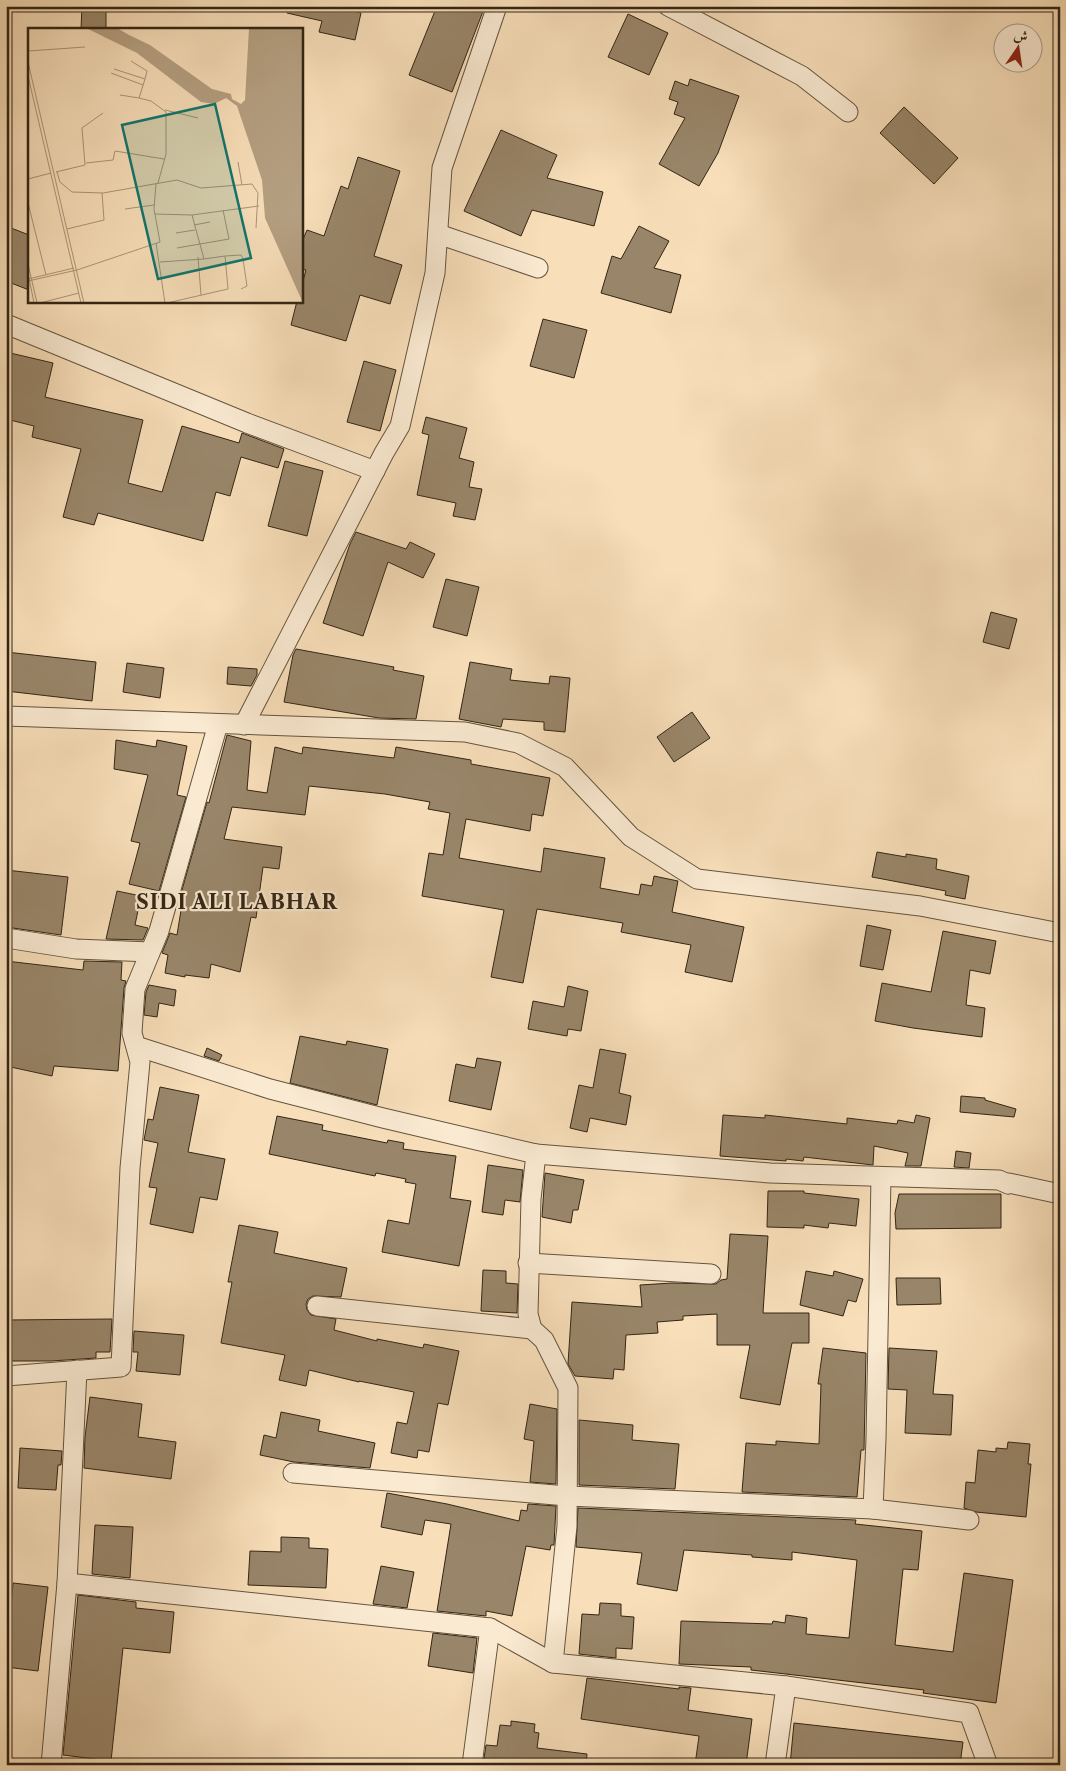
<svg xmlns="http://www.w3.org/2000/svg" width="1066" height="1771" font-family="'Libre Caslon Text',Amiri,serif">
<style>
.building{fill:#99866a;stroke:#332514}
.lines{fill:none;stroke-linecap:round;stroke-linejoin:round}
.street-casing{stroke:#64543e;stroke-width:21}
.street{stroke:#faead2;stroke-width:19}
.labels{text-anchor:middle;dominant-baseline:central;stroke-width:4.5;stroke-linejoin:round;paint-order:stroke}
.district-label{font-size:20px;font-weight:bold;letter-spacing:1px;fill:#332514;stroke:#faead2}
.inset-road{fill:none;stroke:#a99578;stroke-width:1}
.view{fill:#0f766e;fill-opacity:0.15;stroke:#0f766e;stroke-width:2.5}
.inset-edge{fill:none;stroke:#332514;stroke-width:2.5}
</style>
<rect width="100%" height="100%" fill="#f8dfba"/>
<filter id="stains"><feTurbulence type="fractalNoise" baseFrequency=".004" numOctaves="4"/><feColorMatrix values="0 0 0 0 .2 0 0 0 0 .09 0 0 0 0 .02 0 0 0 .5 -.17"/></filter>
<radialGradient id="worn" r=".72"><stop offset=".6" stop-color="#630" stop-opacity="0"/><stop offset="1" stop-color="#630" stop-opacity=".3"/></radialGradient>
<g class="building">
<path d="M82,6H106V29H81Z"/>
<path d="M287,6H333L361,13L355,40L319,32L322,21L287,13Z"/>
<path d="M437,6H485L452,92L409,75Z"/>
<path d="M628,14L668,33L649,75L608,57Z"/>
<path d="M690,79L739,96L718,153L699,186L659,164L685,118L674,114L678,102L669,99L675,81L688,86Z"/>
<path d="M904,107L958,158L934,184L880,133Z"/>
<path d="M501,130L557,155L547,178L603,192L594,226L532,210L521,236L464,211Z"/>
<path d="M358,157L400,171L374,256L402,265L390,304L360,295L346,341L291,325L297,301H301V288L306,270L301,269V244L307,230L324,236L341,186L348,189Z"/>
<path d="M6,226L29,235V290L6,281Z"/>
<path d="M639,226L669,241L654,268L681,275L671,313L601,293L612,256L621,259Z"/>
<path d="M543,319L587,330L574,378L530,366Z"/>
<path d="M6,352L53,363L45,397L143,420L128,483L162,492L182,426L239,443L242,433L284,449L278,468L241,457L230,496L216,492L203,541L98,513L94,525L63,517L81,449L32,437L34,426L6,419Z"/>
<path d="M364,361L396,370L380,431L347,422Z"/>
<path d="M426,417L467,428L459,458L474,462L469,487L482,489L475,520L453,516L456,503L417,495L429,435L422,433Z"/>
<path d="M285,461L323,471L307,536L268,526Z"/>
<path d="M356,532L406,549L410,542L435,554L423,578L388,562L363,636L323,623L350,544Z"/>
<path d="M446,579L479,587L467,636L433,627Z"/>
<path d="M991,612L1017,619L1009,649L983,642Z"/>
<path d="M296,649L394,667L393,670L424,676L416,719L379,718L284,702L293,655Z"/>
<path d="M6,652L96,662L92,701L6,691Z"/>
<path d="M470,662L512,669L510,680L549,684L550,676L570,678L565,732L544,730V722L503,719L501,727L459,719Z"/>
<path d="M127,663L164,668L160,698L123,692Z"/>
<path d="M228,667L257,669V675L251,686L227,684Z"/>
<path d="M692,712L710,738L674,762L657,737Z"/>
<path d="M227,735L251,741L247,790L267,793L275,747L302,754L303,747L394,758L396,747L471,760V764L550,778L543,816L532,814L530,831L466,819L459,858L541,872L544,848L605,858L600,888L639,895L641,884L652,886L654,876L678,881L672,912L744,927L732,982L685,972L691,945L621,932L623,923L537,909L523,983L491,977L504,910L422,896L429,853L443,855L450,813L428,809L430,802L385,794L309,786L305,815L232,807L224,839L282,847L279,869L263,867L256,918L251,917L240,972L211,964L209,978L185,975V977L165,973L168,955L162,953L170,933L177,935L183,898L180,897L207,802L209,803Z"/>
<path d="M116,740L156,747L157,740L187,746L177,795L186,797L159,891L129,884L140,843L131,841L148,775L114,769Z"/>
<path d="M877,852L906,857V854L937,859L936,869L969,876L965,899L945,895L946,891L872,877Z"/>
<path d="M6,870L68,877L61,935L6,927Z"/>
<path d="M117,891L141,896L135,925L148,928L143,940L106,939Z"/>
<path d="M867,925L891,930L883,970L860,966Z"/>
<path d="M943,931L996,941L990,974L970,970L966,1005L985,1008L982,1037L913,1028L875,1021L882,983L931,992Z"/>
<path d="M6,961L83,970L84,961L122,962L121,980L126,981L124,988L118,1071L54,1066L52,1076L6,1066Z"/>
<path d="M149,985L176,990L174,1006L159,1003L157,1017L144,1015L146,992Z"/>
<path d="M568,986L588,991L581,1031L568,1029L567,1036L528,1029L533,1001L564,1007Z"/>
<path d="M300,1036L346,1045L347,1041L388,1049L377,1105L290,1083Z"/>
<path d="M207,1048L222,1055L219,1061L204,1056Z"/>
<path d="M600,1049L626,1054L619,1093L631,1096L626,1125L590,1118L587,1132L570,1128L579,1085L593,1088Z"/>
<path d="M477,1058L501,1062L491,1110L449,1101L456,1064L475,1068Z"/>
<path d="M160,1087L199,1095L188,1152L225,1159L217,1200L200,1197L193,1233L150,1224L157,1188L149,1187L158,1143L144,1140L148,1119L153,1120Z"/>
<path d="M961,1096L985,1098V1100L1016,1109L1014,1117L960,1112Z"/>
<path d="M723,1115L765,1118V1115L847,1124V1118L897,1124L898,1120L914,1123L916,1115L930,1118L921,1166H905L908,1153L874,1146L873,1165L804,1157L803,1161L786,1159V1161L720,1156Z"/>
<path d="M277,1116L323,1125L322,1130L387,1143L388,1140L404,1143L403,1149L456,1156L450,1198L471,1201L459,1266L382,1252L388,1220L409,1224L416,1184L405,1182L406,1179L376,1173L375,1176L269,1154Z"/>
<path d="M956,1151L971,1153L969,1168L954,1167Z"/>
<path d="M488,1165L523,1170L520,1202L505,1200L503,1215L482,1212Z"/>
<path d="M545,1173L584,1180L578,1210H573L571,1223L542,1217Z"/>
<path d="M768,1191H804V1193L859,1199L856,1226L829,1223L828,1228L804,1225V1228L767,1227Z"/>
<path d="M899,1194H1001V1228L896,1229L895,1213Z"/>
<path d="M239,1225L278,1232L274,1253L347,1268L341,1297L313,1296L308,1299L306,1304L307,1310L311,1315L336,1319L334,1330L377,1341V1339L423,1348L424,1344L459,1351L448,1405L438,1403L429,1452L418,1450L417,1458L391,1453L397,1422L407,1424L414,1392L359,1381V1382L309,1370L306,1386L279,1380L285,1355L221,1343L232,1282H228Z"/>
<path d="M730,1234L768,1236L763,1313H809V1343H792L780,1405L740,1398L750,1345H717V1314L683,1316V1320L657,1322L658,1333L626,1335L624,1370L614,1369L613,1379L575,1376L568,1364L572,1302L642,1307L640,1285L672,1283L716,1284L721,1280L727,1279Z"/>
<path d="M483,1270L506,1271V1283L518,1284L517,1313L481,1311Z"/>
<path d="M806,1271L833,1276L834,1271L863,1279L856,1302L848,1300L843,1316L800,1305Z"/>
<path d="M896,1278H940L941,1304L897,1305Z"/>
<path d="M112,1319L110,1352H96V1358L51,1361H6V1320Z"/>
<path d="M134,1331L184,1335L180,1375L136,1371L138,1352H133Z"/>
<path d="M823,1348L866,1353L864,1450H861L857,1497L742,1492L746,1443L776,1445V1441L819,1444L821,1384H818Z"/>
<path d="M889,1348L937,1351L933,1394L953,1395L951,1435L905,1433L907,1390L888,1389Z"/>
<path d="M90,1397L142,1404L138,1437L176,1442L171,1479L84,1468L85,1437Z"/>
<path d="M530,1404L557,1409L556,1484L530,1482L534,1441L524,1439Z"/>
<path d="M281,1412L320,1420L318,1431L375,1443L370,1468L294,1462L260,1455L264,1435L276,1438Z"/>
<path d="M579,1420L633,1425L632,1440L679,1444L675,1489L579,1485Z"/>
<path d="M1008,1442L1030,1444L1028,1464H1031L1026,1517L976,1512L964,1508L966,1482L975,1483L978,1450L996,1452V1448L1007,1449Z"/>
<path d="M20,1448L62,1451L61,1465H58L56,1490L18,1488Z"/>
<path d="M387,1493L447,1504L519,1521L521,1510L527,1511L528,1504L556,1506L554,1545H551L550,1550L526,1546L512,1616L486,1611V1616L437,1611L451,1524L425,1520L422,1535L381,1527Z"/>
<path d="M578,1508L856,1520L855,1524L922,1531L918,1570L903,1569L895,1645L953,1652L964,1573L1013,1580L996,1703L923,1693L924,1690L751,1670V1667L679,1664L681,1621L772,1624L773,1621L785,1623L786,1615L807,1618L806,1634L849,1638L857,1560L792,1552V1560L752,1557V1555L684,1550L677,1591L637,1584L642,1553L576,1547Z"/>
<path d="M95,1525L133,1527L130,1578L92,1574Z"/>
<path d="M281,1537L309,1538V1548L328,1549L326,1588L248,1585L250,1551L281,1552Z"/>
<path d="M381,1566L414,1572L407,1608L373,1604Z"/>
<path d="M13,1583L48,1587L38,1671L6,1667V1606L11,1607Z"/>
<path d="M78,1595L136,1602V1608L174,1612L170,1653L123,1648L111,1761L63,1755Z"/>
<path d="M600,1603L621,1604V1616L634,1617L632,1649L616,1648V1658L579,1654L582,1614L599,1615Z"/>
<path d="M433,1633L477,1638L473,1673L428,1666Z"/>
<path d="M587,1678L679,1689V1687L691,1688L688,1710L752,1719L746,1765H695L699,1736L581,1719Z"/>
<path d="M511,1721L535,1724L534,1732L539,1733L537,1748L587,1754L586,1765H483L486,1745L497,1746L500,1725L511,1726Z"/>
<path d="M794,1723L963,1742L960,1765H790Z"/>
</g>
<g class="lines">
<g class="street-casing">
<g id="street">
<path d="M668,6L802,76L848,112"/>
<path d="M438,234L538,268"/>
<path d="M6,324L247,423L375,471"/>
<path d="M6,716L465,732L518,743L565,767L631,837L697,879L920,906L1060,933"/>
<path d="M244,725L384,453L400,426L435,273L442,168L497,6"/>
<path d="M6,938L76,949L150,952"/>
<path d="M136,1046L270,1089L383,1118L536,1154L531,1199L528,1314L532,1329L544,1340L568,1388L567,1526L553,1663L786,1686L775,1765"/>
<path d="M536,1154L770,1173L999,1180L1008,1184L1009,1183L1060,1194"/>
<path d="M528,1263L711,1274"/>
<path d="M317,1306L532,1329"/>
<path d="M6,1376L121,1367L130,1168L140,1062L132,1033L135,989L159,931L218,724"/>
<path d="M293,1473L567,1496L873,1509L876,1439L881,1177"/>
<path d="M873,1509L969,1520"/>
<path d="M67,1583L490,1628L553,1663"/>
<path d="M786,1686L969,1713L986,1760L985,1765"/>
<path d="M51,1765L67,1583L77,1370"/>
<path d="M472,1765L490,1628"/>
</g>
</g>
<use href="#street" class="street"/>
</g>
<g class="labels">
<g class="district-label">
<text x="237" y="902">SIDI ALI LABHAR</text>
</g>
</g>
<g transform="translate(28 28)">
<rect width="275" height="275" fill="#f8dfba"/>
<path d="M58,0H89L101,7L122,17L184,61L203,66L204,71L213,76L217,72L221,0H275V275L237,190L234,152L209,78L198,70L186,76L173,74L109,25Z" fill="#b5a082"/>
<path class="inset-road" d="M0,23L57,19M103,33L119,43L117,51M0,34L56,275M86,41L117,51L111,70L123,73L138,84V126L130,155M83,45L115,57M0,48L53,275M92,67L111,70M137,82L170,90M210,134L214,157M58,135L85,132L87,123L136,131M28,144L57,137L54,100L75,85M29,144L32,154L44,164L75,165L149,152L173,160L224,156L230,165L228,200M0,151L23,145M0,175L18,247M97,181L126,177M127,186L164,187L176,231L197,228L200,261L139,275M164,187L231,178M166,197L182,194M39,201L76,192L74,165M148,205L167,202M128,215L137,275M149,220L201,211L195,182M197,228L213,227L215,231L219,258L213,261M170,229L173,267M132,234L176,231M0,236L9,275M0,245L6,275M0,251L46,240M0,253L49,242L132,214L126,181L128,156M12,275L51,265"/>
<path class="view" d="M187,76L223,230L130,251L94,97Z"/>
<rect width="275" height="275" class="inset-edge"/>
</g>
<rect width="1066" height="1771" fill="none" stroke="#f8dfba" stroke-width="25"/>
<rect x="8" y="8" width="1051" height="1756" fill="none" stroke="#332514" stroke-width="2.5"/>
<rect x="12" y="12" width="1041" height="1746" fill="none" stroke="#332514"/>
<g transform="translate(1018 48) rotate(13)"><circle r="24" fill="#faead2" stroke="#aa9b86"/>
<path d="M0-4L9 19L0 12L-9 19Z" fill="#8f2418"/>
<text y="-8" font-size="14" font-weight="bold" text-anchor="middle" fill="#332514">ش</text>
</g>
<rect width="100%" height="100%" filter="url(#stains)"/>
<rect width="100%" height="100%" fill="url(#worn)"/>
</svg>
